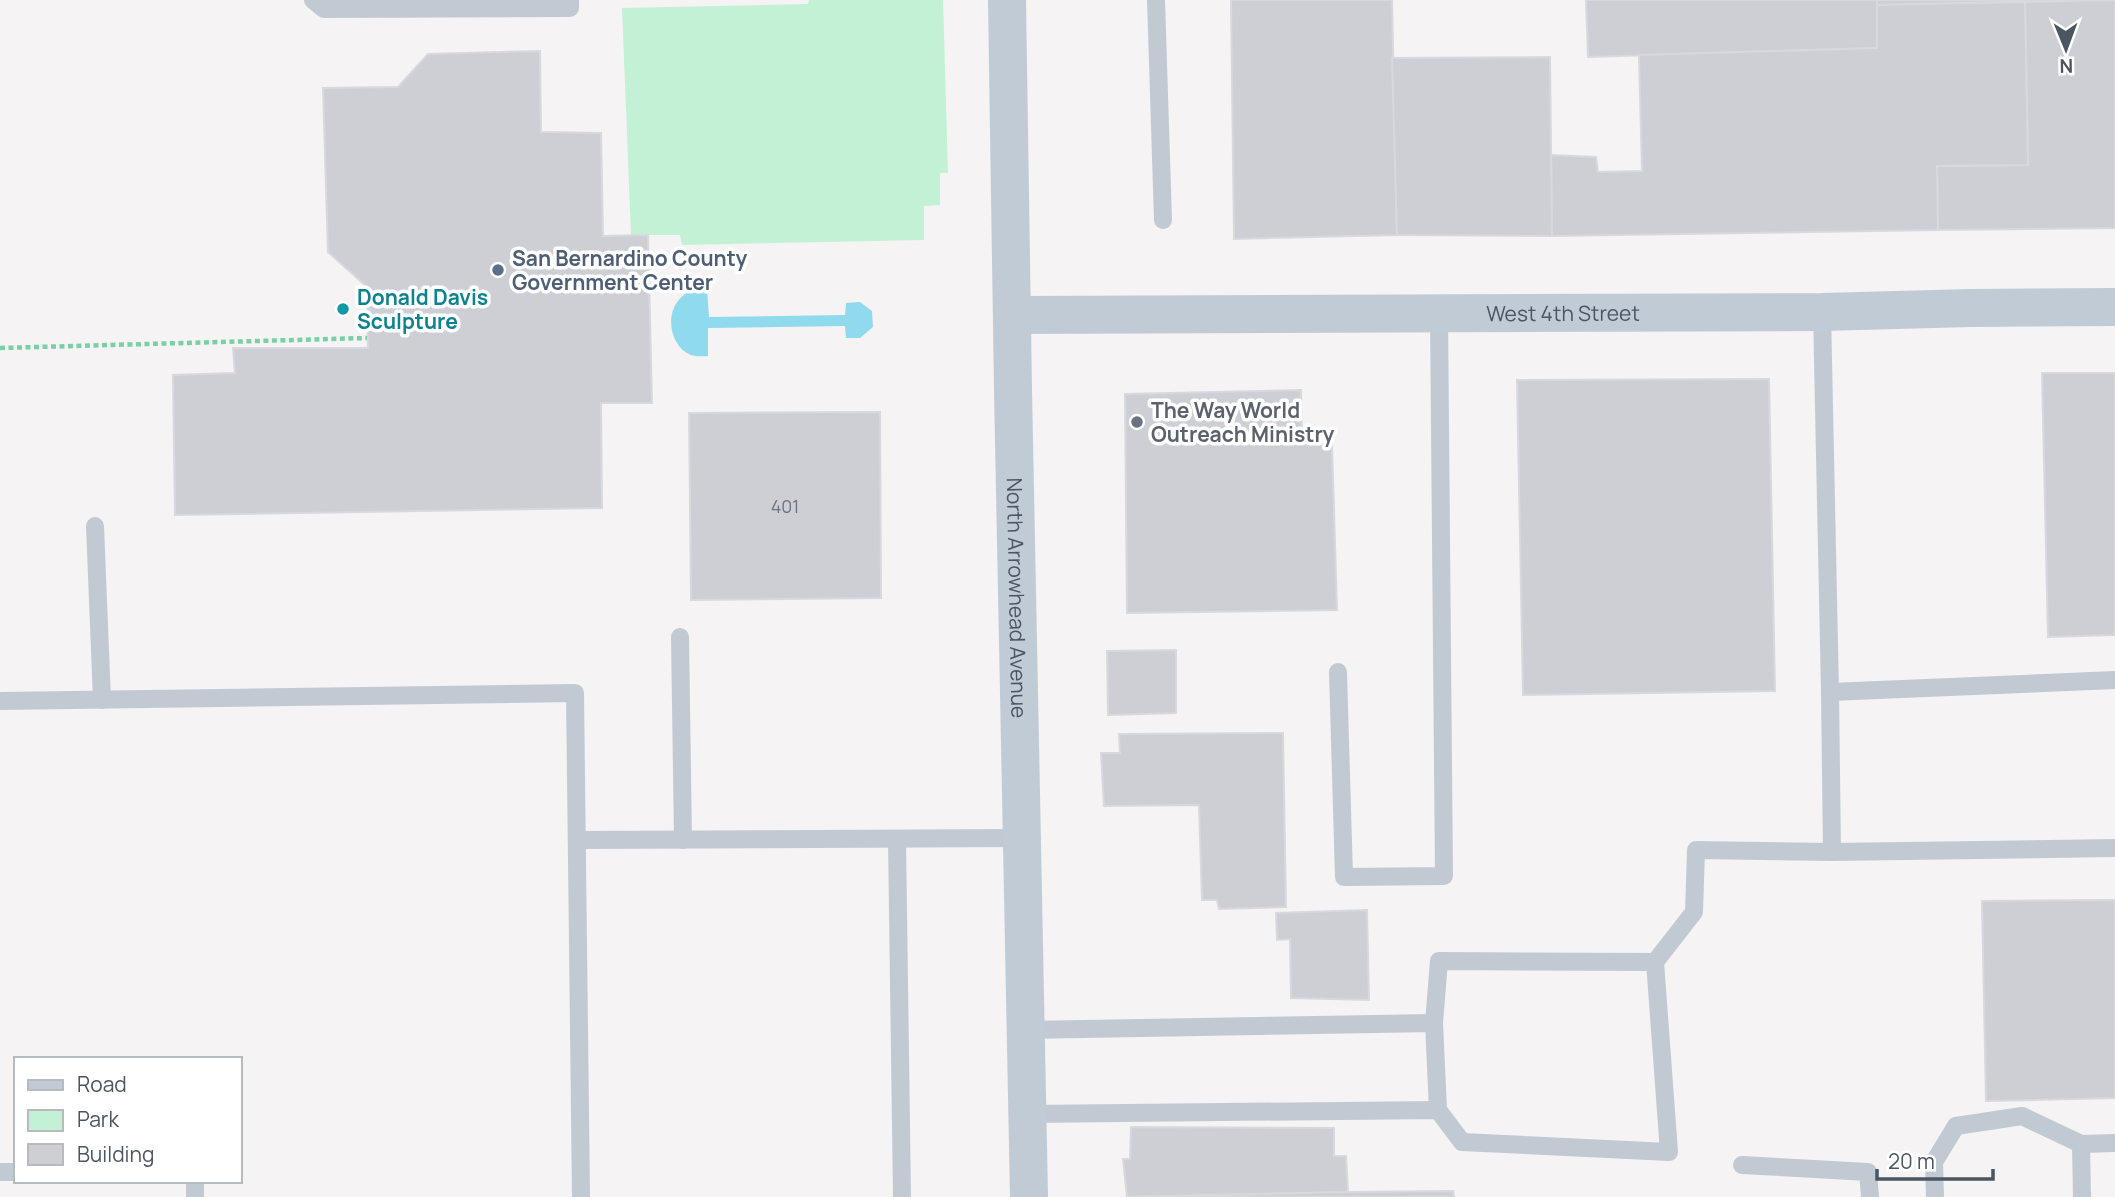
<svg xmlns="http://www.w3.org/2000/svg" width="2115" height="1197" font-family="Manrope,sans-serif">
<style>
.green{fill:#c3f1d5}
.water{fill:#90daee}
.building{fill:#cdcfd5;stroke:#d7d9de;stroke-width:2}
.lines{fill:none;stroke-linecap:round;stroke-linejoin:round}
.path{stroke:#7ad0a6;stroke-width:4.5;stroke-dasharray:5 3.5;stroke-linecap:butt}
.lane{stroke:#c1cad2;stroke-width:18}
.secondary{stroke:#c1cbd6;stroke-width:38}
.service-dot{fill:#5c6f8a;stroke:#fff;stroke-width:2.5}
.culture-dot{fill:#0f9aa8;stroke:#fff;stroke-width:2.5}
.worship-dot{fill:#6b7280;stroke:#fff;stroke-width:2.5}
.labels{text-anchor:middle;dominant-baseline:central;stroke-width:7;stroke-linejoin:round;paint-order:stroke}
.number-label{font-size:18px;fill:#6b747e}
.service-label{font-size:21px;font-weight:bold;fill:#4e5e75;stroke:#fff;text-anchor:start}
.culture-label{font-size:21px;font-weight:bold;fill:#0d838f;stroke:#fff;text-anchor:start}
.street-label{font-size:21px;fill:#4a5661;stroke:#fff}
.worship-label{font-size:21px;font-weight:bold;fill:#5b616d;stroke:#fff;text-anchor:start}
</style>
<rect width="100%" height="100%" fill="#f5f3f3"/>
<path class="green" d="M809,0H943L948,173H940V205L924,206V240L682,245L680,235H631L622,8L808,4Z"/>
<path class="water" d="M697,288H707L709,317L845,315L846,303L860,302L872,311L873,327L860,338H846L845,326L708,328V356C703,356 697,357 691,355C671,347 665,317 678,301C683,294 690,291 697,288Z"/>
<g class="building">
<path d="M1231,0H1392L1397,235L1234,239Z"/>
<path d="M1586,0H1877V48L1588,57Z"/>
<path d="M1877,0H2093L1877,5Z"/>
<path d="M2115,0V228L1938,230L1937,166L2028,165L2025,2Z"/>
<path d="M2025,2L2028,165L1937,166L1938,230L1552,236L1551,155L1596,157L1598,172L1642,171L1639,55L1877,48V5Z"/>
<path d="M540,51L541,132L601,133L603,236L648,235L652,403H601L602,508L175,515L173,375L235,373L233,348H368L367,287L328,252L323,88L398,87L428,54Z"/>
<path d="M1550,57L1552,236L1397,235L1392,58Z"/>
<path d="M2042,373H2115V635L2048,637Z"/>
<path d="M1769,379L1775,691L1523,695L1517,380Z"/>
<path d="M1301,390L1302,445L1332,444L1337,610L1127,613L1125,394Z"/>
<path d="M880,412L881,598L691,600L689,413Z"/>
<path d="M1176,650V713L1108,715L1107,651Z"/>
<path d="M1283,733L1286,907L1219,909L1217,900H1202L1199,805L1104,806L1101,753H1120L1119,734Z"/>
<path d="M2115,900V1098L1986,1101L1982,901Z"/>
<path d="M1367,910L1369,1000L1291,998L1290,939L1277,940L1276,913Z"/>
<path d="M1131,1127L1334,1128V1156H1346L1348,1192L1127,1197L1123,1159H1130Z"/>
<path d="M1453,1191L1454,1197H1127L1348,1192Z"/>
</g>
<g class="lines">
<path class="path" d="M0,348L367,338"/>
<g class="lane">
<path d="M313,0L324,9L570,8V0"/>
<path d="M1156,0L1163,220"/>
<path d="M1822,312L1830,692"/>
<path d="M95,526L102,700"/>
<path d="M680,637L683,840"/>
<path d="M1338,672L1344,877L1444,876L1439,313"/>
<path d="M0,701L575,693L581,1197"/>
<path d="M897,839L902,1197"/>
<path d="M577,840L1021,838"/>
<path d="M1832,852L1830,692L2115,680"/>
<path d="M1434,1023L1439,961L1655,962"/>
<path d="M1025,1030L1434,1023L1438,1110"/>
<path d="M1027,1114L1438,1110L1462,1142L1669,1152L1655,962L1694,912L1696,850L1832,852L2115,848"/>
<path d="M1742,1165L1868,1172L1870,1197"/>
<path d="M0,1172H16"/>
<path d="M195,1181V1197"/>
<path d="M1935,1197L1934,1162L1956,1126L2022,1116L2081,1144"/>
<path d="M2082,1197L2081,1144L2115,1143"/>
</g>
<g class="secondary">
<path id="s1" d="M1007,0L1013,390L1029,1197"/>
<path id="s2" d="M1012,315L1822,312L1970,308L2115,307"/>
</g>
</g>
<circle class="service-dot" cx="498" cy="270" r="7"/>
<circle class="culture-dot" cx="343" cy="309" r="7"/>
<circle class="worship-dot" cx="1137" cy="422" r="7"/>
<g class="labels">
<g class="number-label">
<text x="785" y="506">401</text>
</g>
<g class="service-label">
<text x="512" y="258">San Bernardino County<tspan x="512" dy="24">Government Center</tspan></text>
</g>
<g class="culture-label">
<text x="357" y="297">Donald Davis<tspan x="357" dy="24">Sculpture</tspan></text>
</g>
<g class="street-label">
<text stroke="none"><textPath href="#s2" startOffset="551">West 4th Street</textPath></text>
<text stroke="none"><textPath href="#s1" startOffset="598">North Arrowhead Avenue</textPath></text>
</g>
<g class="worship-label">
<text x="1151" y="410">The Way World<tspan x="1151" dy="24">Outreach Ministry</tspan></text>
</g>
</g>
<rect x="14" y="1057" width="228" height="126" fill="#ffffff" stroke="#b7bbc0" stroke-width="2"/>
<rect x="28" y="1080" width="35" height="10" fill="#c1cbd6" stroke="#b7bbc0" stroke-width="2"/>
<text x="77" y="1092" font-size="21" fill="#4a5661">Road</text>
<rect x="28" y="1110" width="35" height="21" fill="#c3f1d5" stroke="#b7bbc0" stroke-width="2"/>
<text x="77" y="1127" font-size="21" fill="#4a5661">Park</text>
<rect x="28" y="1144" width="35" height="21" fill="#cdcfd5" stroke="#b7bbc0" stroke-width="2"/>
<text x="77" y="1162" font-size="21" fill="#4a5661">Building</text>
<g transform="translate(2066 49) rotate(179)" stroke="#ffffff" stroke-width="5" paint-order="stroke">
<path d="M0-5L12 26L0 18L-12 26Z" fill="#4a5661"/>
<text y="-10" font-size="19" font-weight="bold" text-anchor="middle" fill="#4a5661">N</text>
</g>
<path d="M1877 1169v10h116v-10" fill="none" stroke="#4a5661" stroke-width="3.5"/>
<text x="1888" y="1169" font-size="21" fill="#4a5661" stroke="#ffffff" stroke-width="5" paint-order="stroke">20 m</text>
</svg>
